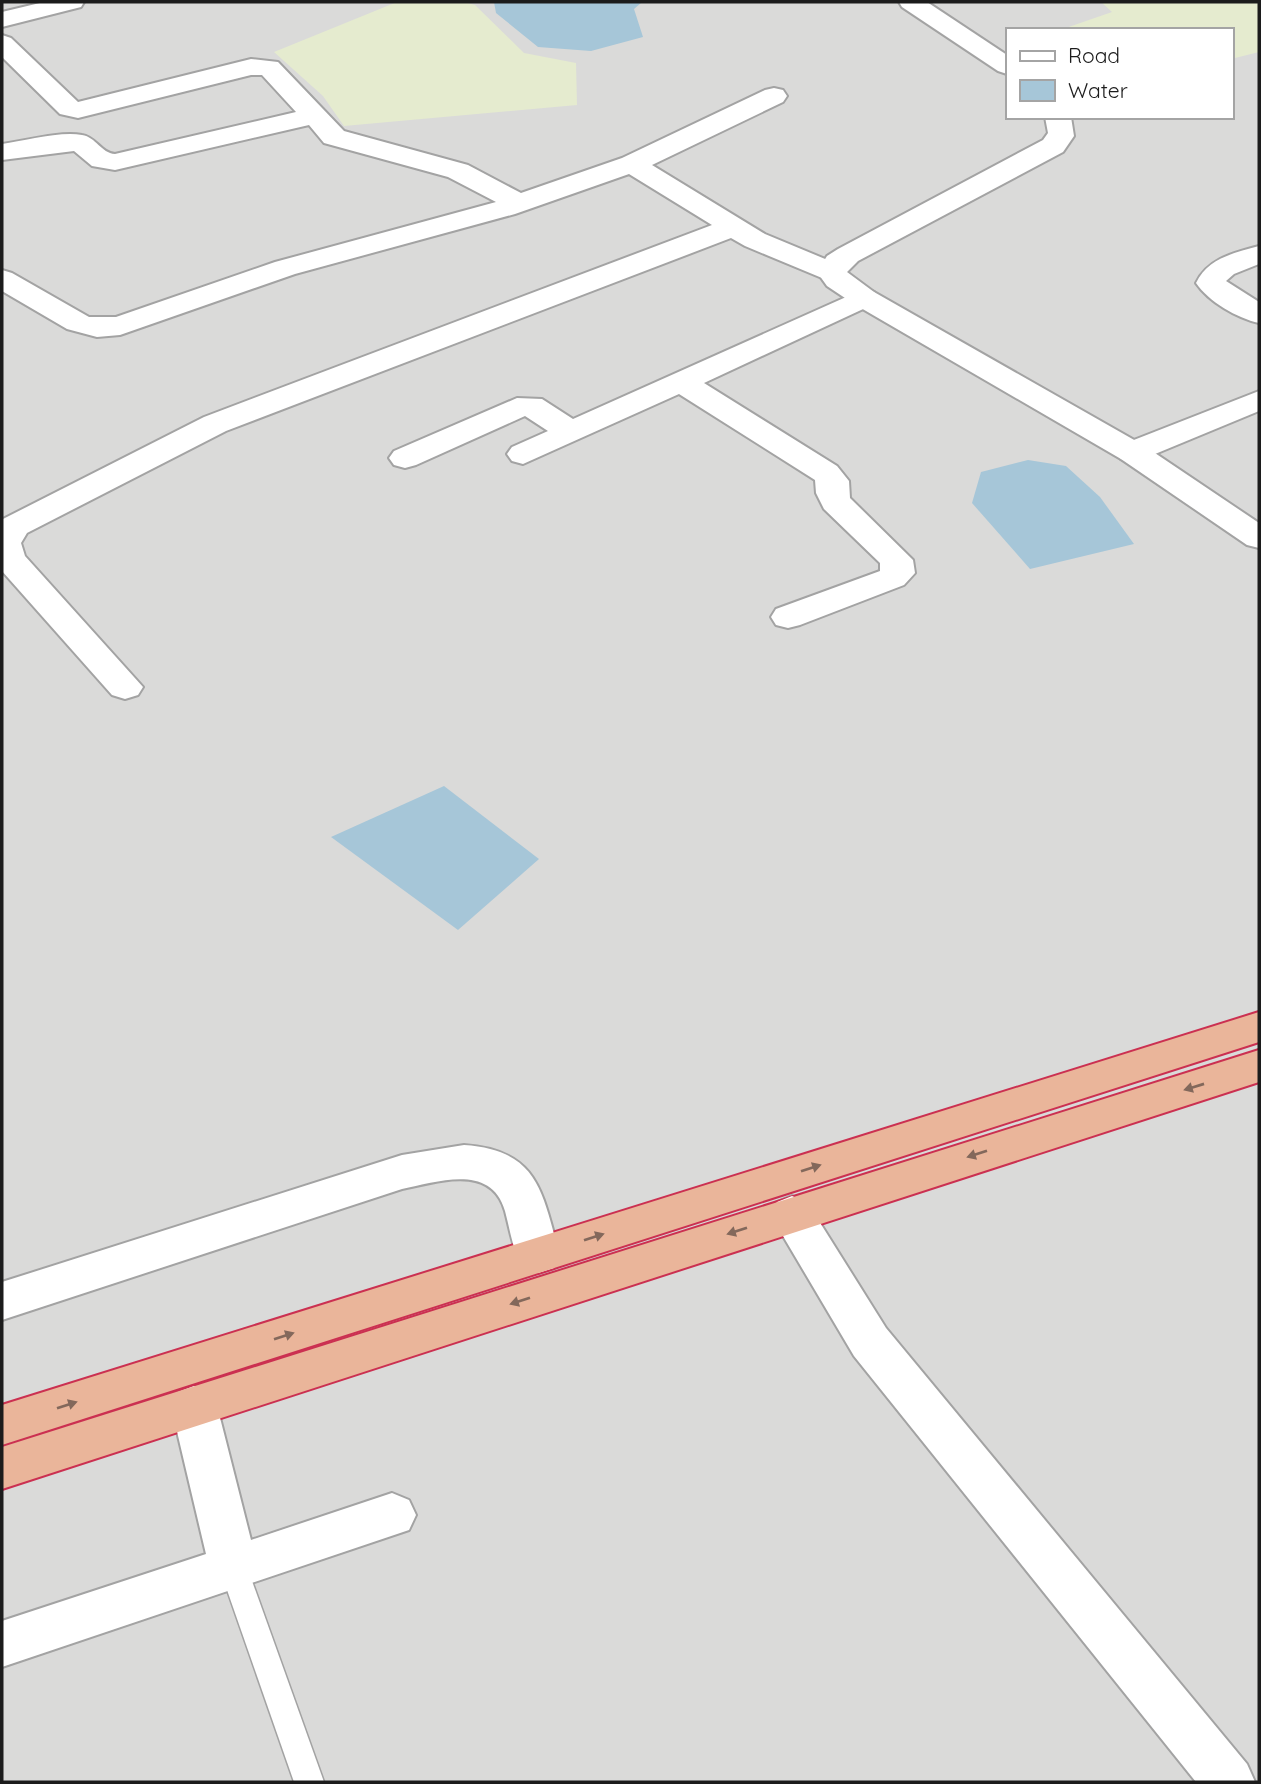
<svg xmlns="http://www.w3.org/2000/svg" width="1261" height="1784" font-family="Quicksand,sans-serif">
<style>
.residential{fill:#dadad9;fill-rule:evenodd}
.farmland{fill:#e5ebcf}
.water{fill:#a6c6d8}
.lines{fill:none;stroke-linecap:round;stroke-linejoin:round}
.service-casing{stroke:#a3a3a3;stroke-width:3}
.minor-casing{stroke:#a3a3a3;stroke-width:4}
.tertiary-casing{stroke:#a3a3a3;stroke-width:4}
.trunk-casing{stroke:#cb3051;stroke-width:4}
.service{fill:#fff;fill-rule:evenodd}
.minor{fill:#fff;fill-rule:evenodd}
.tertiary{fill:#fff;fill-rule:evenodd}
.trunk{fill:#eab59a;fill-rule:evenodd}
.oneway{fill:#83685b}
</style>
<rect width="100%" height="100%" fill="#edebe3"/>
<path class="residential" d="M2,2H1259V1782H2ZM1007,30H1231V117H1007Z"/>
<g class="farmland">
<path d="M397,2H464L475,5L524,53L576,63L577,105L344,126L323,96L274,52Z"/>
<path d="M1101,2H1259V52L1231,59V30H1060L1112,12Z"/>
</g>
<g class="water">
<path d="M494,2H640L641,3L634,9L643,37L591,51L538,47L496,13Z"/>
<path d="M1028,460L1066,466L1100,497L1134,544L1030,569L972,503L981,472Z"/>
<path d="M444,786L539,859L458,930L331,837Z"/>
</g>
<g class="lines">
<g class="service-casing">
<path id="service" d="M233,1554L243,1558L247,1567L324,1782H294L219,1567L223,1558Z"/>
</g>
<g class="minor-casing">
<g id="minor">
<path d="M44,2H84L81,7L2,27V12Z"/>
<path d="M2,35L11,38L78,102L251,59L278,62L344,131L468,165L521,193L622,158L765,90L774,88L783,90L787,96L783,102L652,165L765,234L842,266L847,272L842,278L832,281L822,278L745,246L731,238L226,431L27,533L21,543L25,556L143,687L138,695L125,699L112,695L2,571L3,519L204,417L712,225L629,174L515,214L295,274L120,335L97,337L67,329L2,291V270L12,273L89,317H116L275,262L496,202L448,177L324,143L309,125L115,170L92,166L74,151L2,160V144C24,141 60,131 82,135C96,137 101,153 115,154L296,112L262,75H251L78,118L60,114L2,57Z"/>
<path d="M1259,246V264L1234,274L1226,281L1259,302V323C1237,318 1209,302 1196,283C1208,258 1234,253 1259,246Z"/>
<path d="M864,289L874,292L879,298L874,304L704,383L837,466L849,481L850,498L913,560L915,573L904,585L800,625L788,628L776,625L771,617L776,609L880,571V563L824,509L816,493L815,480L679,394L523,464L512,461L507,454L512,447L548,431L525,416L416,465L405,468L394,465L389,458L394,451L517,398L542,399L573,419Z"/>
<path d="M1259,391V411L1143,459L1132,462L1121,459L1116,452L1121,445Z"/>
<path d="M464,1145C540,1150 542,1194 560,1255L554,1268L538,1273L522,1268C513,1250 510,1230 505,1211C491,1163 438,1182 402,1189L2,1320V1282L402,1155Z"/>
<path d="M792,1196L807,1202L886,1328L1247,1764L1255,1782H1196L854,1356L770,1214L777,1202Z"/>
<path d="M194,1386L210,1392L217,1406L251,1540L392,1493L409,1500L416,1515L409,1530L2,1667V1621L206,1554L171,1406L178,1392Z"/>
</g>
</g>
<g class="tertiary-casing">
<g id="tertiary">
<path d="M899,2H927L1007,55V74L998,71L902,7Z"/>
<path d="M1045,117H1071L1074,136L1063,152L858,261L847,272L874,292L1143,445L1259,523V548L1247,545L1121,459L854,304L827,286L817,272L827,256L838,249L1043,140L1048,133Z"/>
</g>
</g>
<g class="trunk-casing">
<g id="trunk">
<path d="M1259,1012V1042L2,1445V1405Z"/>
<path d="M1259,1050V1082L2,1489V1447Z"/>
</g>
</g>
<use href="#service" class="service"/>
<use href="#minor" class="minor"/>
<use href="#tertiary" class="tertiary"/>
<use href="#trunk" class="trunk"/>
</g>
<defs><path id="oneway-solid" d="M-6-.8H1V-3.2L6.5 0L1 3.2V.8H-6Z" transform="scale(1.75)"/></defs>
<g class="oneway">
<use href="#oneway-solid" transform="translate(1194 1087) rotate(163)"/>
<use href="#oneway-solid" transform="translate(977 1154) rotate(162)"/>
<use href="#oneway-solid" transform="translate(811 1168) rotate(-18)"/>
<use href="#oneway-solid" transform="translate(737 1231) rotate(162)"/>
<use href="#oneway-solid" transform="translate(594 1237) rotate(-18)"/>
<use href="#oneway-solid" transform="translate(520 1301) rotate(162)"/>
<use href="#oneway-solid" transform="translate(284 1336) rotate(-18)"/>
<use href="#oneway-solid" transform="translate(67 1405) rotate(-18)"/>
</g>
<rect width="1261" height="1784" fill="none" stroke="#1c1c1c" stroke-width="7"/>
<rect x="1006" y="28" width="228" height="91" fill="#ffffff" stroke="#a4a4a4" stroke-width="2"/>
<rect x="1020" y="51" width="35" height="10" fill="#ffffff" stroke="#a4a4a4" stroke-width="2"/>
<text x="1068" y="63" font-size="21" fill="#1c1c1c">Road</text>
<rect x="1020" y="80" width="35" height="21" fill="#a6c6d8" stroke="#a4a4a4" stroke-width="2"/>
<text x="1068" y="98" font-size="21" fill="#1c1c1c">Water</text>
</svg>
